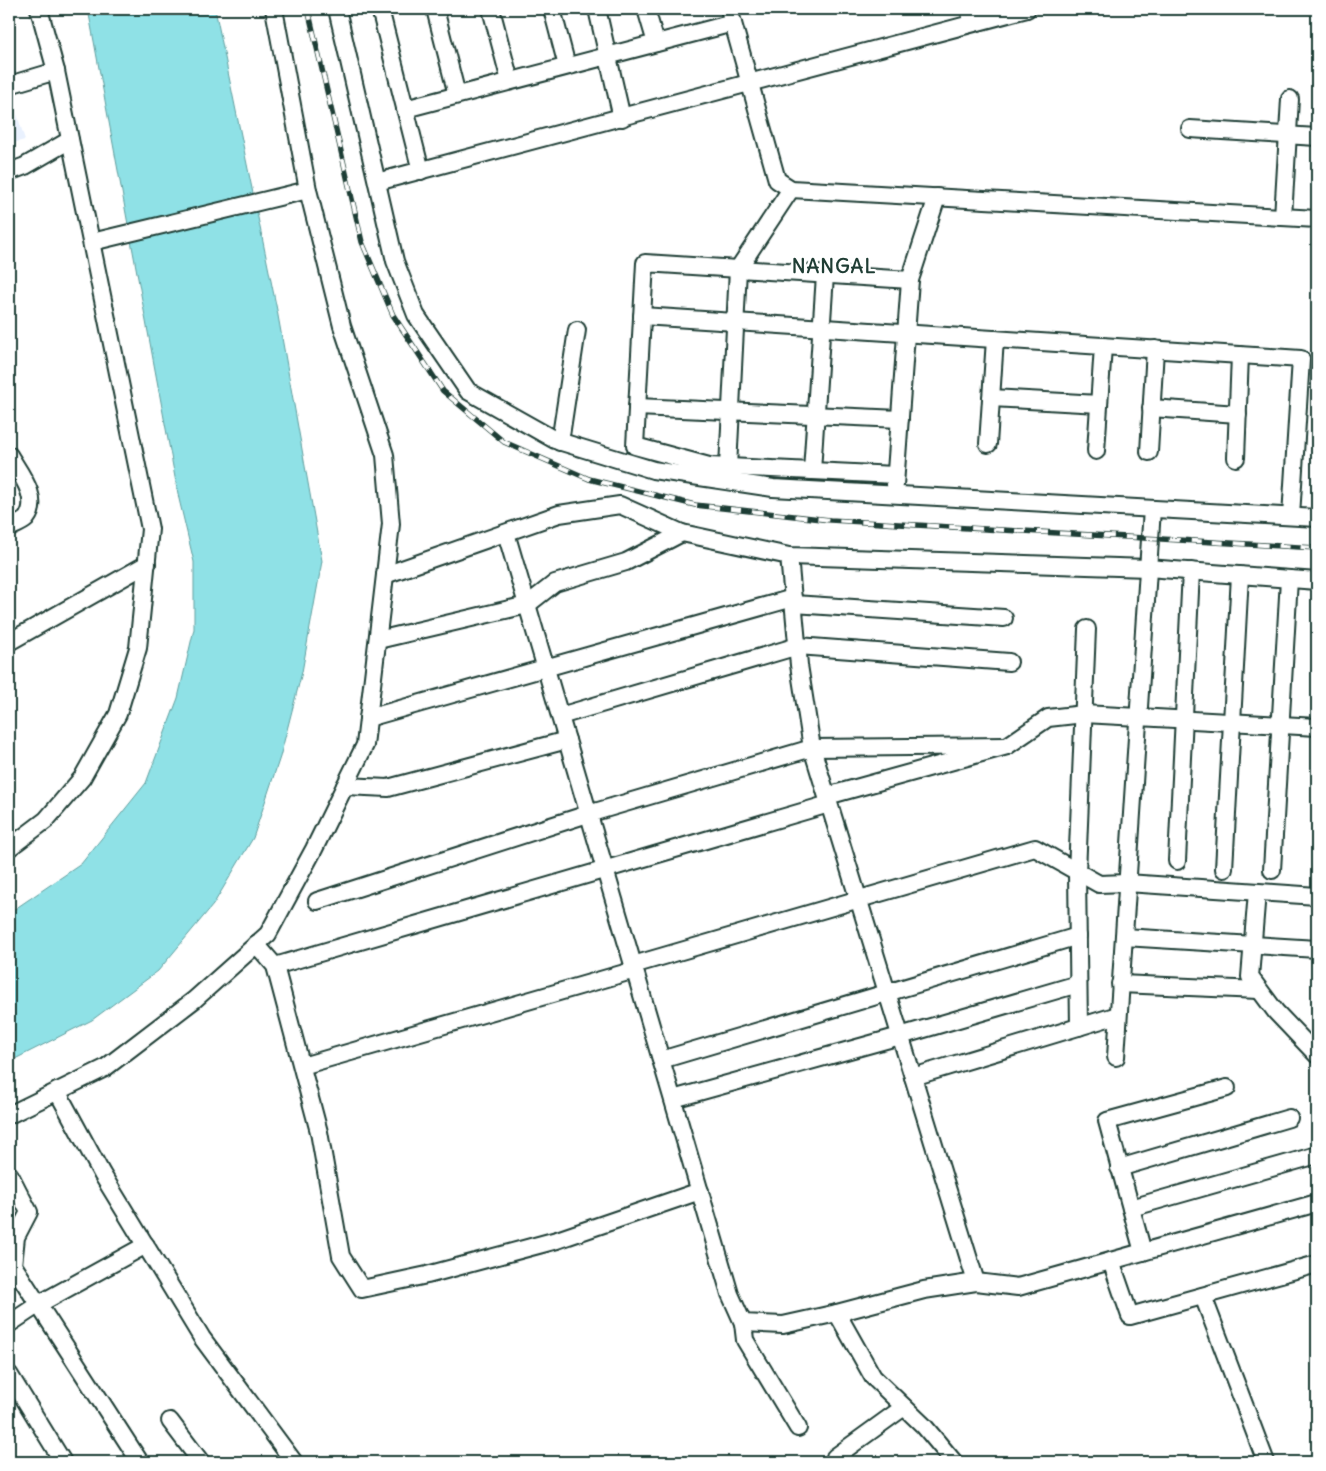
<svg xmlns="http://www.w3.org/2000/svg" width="1326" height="1471" font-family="Delius,sans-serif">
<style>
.built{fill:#e9f1fe}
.water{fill:#8fe1e6;stroke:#629f9f}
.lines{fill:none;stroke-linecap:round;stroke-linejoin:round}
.minor-casing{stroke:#1f3d34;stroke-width:20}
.minor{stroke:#fff;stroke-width:16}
.rail-casing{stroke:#1f3d34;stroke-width:5.5}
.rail{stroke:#fff;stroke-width:4;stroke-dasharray:11;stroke-linecap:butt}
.labels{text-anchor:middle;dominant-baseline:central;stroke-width:4.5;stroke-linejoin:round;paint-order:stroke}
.district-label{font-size:20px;font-weight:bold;letter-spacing:1px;fill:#1f3d34;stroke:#fff}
</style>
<rect width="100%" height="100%" fill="#fff"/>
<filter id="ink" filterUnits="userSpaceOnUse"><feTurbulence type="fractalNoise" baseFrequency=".02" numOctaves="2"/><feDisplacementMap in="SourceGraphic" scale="10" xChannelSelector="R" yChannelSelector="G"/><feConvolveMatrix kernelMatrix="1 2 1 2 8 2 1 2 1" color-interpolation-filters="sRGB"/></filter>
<g filter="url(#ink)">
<path class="built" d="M9,89L25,140L9,144Z"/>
<path class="water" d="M88,9H215L277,310L322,561L302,672L280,757L253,838L213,905L158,971L92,1020L9,1062V913L81,864L146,783L178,698L194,629V562L179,499Z"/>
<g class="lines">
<g class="minor-casing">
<g id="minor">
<path d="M337,9L395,261L416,315L468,391L555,440L653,470L773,488L1317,518"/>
<path d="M380,9L421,171"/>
<path d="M435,9L457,95"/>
<path d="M491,9L510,81"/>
<path d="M552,9L567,66"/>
<path d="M597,9L622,118"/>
<path d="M646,9L656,43"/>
<path d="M729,9L777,180L791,189L1317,219"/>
<path d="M969,9L973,23"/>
<path d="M9,85L56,71"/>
<path d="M405,109L733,23"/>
<path d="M1190,129L1317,137"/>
<path d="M9,172L25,166L70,140"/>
<path d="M377,182L1027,9"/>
<path d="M1283,217L1290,99"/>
<path d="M92,242L308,190"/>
<path d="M642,316L1301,359L1291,516"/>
<path d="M991,398L1099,404"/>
<path d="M637,407L900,419"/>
<path d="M1151,408L1238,414"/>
<path d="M560,442L577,330"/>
<path d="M988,444L995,339"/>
<path d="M1096,451L1103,346"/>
<path d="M1149,452L1155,349"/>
<path d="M9,455C18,471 42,499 26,519C22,523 13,526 9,528"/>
<path d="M1236,458L1240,355"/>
<path d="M728,467L738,269L791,189"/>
<path d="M812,471L825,275"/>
<path d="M895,475L709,466L635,446L645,263L910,280"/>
<path d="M895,485L910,280L937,197"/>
<path d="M506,533L730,1294L743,1323L783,1325L837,1313L924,1290L976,1282L1018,1287L1317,1203"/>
<path d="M789,556L799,665L812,748L976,1282"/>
<path d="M385,575L559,514L620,505L682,533L789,556L1148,568L1317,581"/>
<path d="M794,604L1004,618"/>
<path d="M378,640L527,605L555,583L626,562L682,533"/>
<path d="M9,642L147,564"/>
<path d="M560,716L798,646L1009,662"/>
<path d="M368,718L793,598"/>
<path d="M345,786L388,788L567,740"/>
<path d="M827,796L1007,746L1048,718L1084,714L1317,727"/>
<path d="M9,848L46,820L82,778L118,714L138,648L150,529L56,71L39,9"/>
<path d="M1177,861L1191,571"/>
<path d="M1224,869L1240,575"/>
<path d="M1272,870L1289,579"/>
<path d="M1257,892L1250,977L1276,1012L1317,1055"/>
<path d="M317,901L588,814L812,748L1007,746"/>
<path d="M1124,937L1317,949"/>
<path d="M256,944L275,966L319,1132L341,1256L362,1289L427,1275L557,1240L700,1191"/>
<path d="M633,965L1035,848L1099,884L1127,883L1317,896"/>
<path d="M275,966L829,804"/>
<path d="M1120,984L1259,990"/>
<path d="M1079,1027L1077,873L1087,629"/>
<path d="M1116,1057L1152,509"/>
<path d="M661,1060L1078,936"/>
<path d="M302,1066L635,970"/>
<path d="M913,1077L1118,1015"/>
<path d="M57,1091L102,1174L202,1338L294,1462"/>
<path d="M673,1099L900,1036L1078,984"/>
<path d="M9,1115L105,1068L194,1000L268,934L314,849L365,745L391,524L385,455L342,326L308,190L274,9"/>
<path d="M1119,1168L1289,1118"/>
<path d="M10,1175L29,1212L16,1237L13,1265L140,1462"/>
<path d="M1131,1208L1317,1155"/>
<path d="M1143,1252L1107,1121L1227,1088"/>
<path d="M1111,1261L1130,1316L1317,1264"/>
<path d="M1203,1296L1266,1462"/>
<path d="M837,1313L873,1377L924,1426L954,1462"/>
<path d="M743,1323L745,1340L798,1428"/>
<path d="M9,1324L39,1304L146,1245"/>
<path d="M9,1374L63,1462"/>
<path d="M170,1421L201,1462"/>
<path d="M835,1457L904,1407"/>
</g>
</g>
<use href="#minor" class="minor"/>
<g class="rail-casing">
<path id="rail" d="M308,9L362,242L393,315L443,391L504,442L589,479L695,505L830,520L1317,548"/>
</g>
<use href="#rail" class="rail"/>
</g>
</g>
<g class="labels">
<g class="district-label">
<text x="834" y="265">NANGAL</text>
</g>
</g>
<rect width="1326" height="1471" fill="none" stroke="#fff" stroke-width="30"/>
<rect x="15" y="15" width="1296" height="1441" fill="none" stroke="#1f3d34" stroke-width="2" filter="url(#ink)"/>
</svg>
